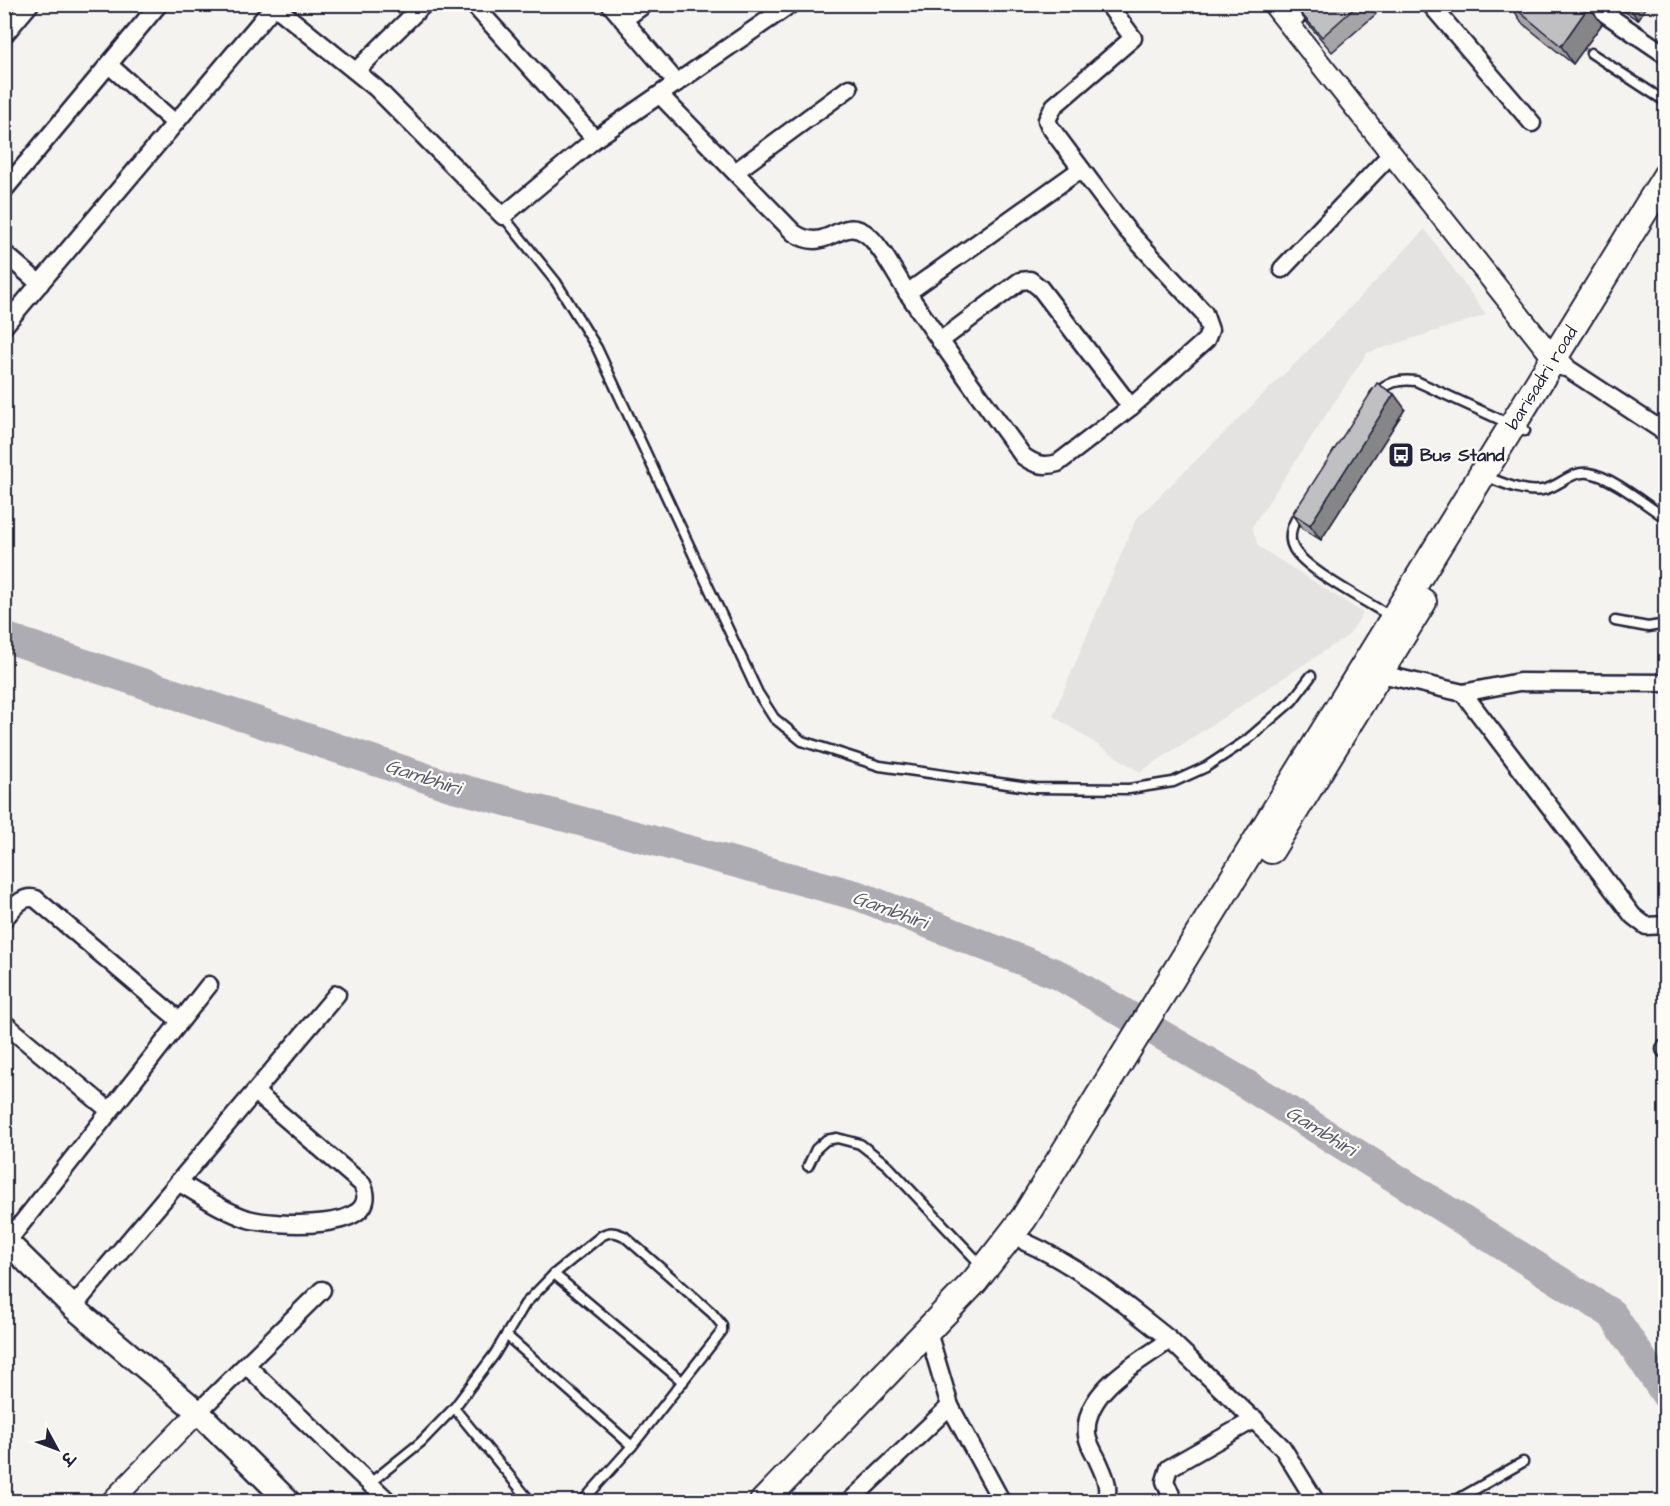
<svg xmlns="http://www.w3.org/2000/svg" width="1670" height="1506" font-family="'Architects Daughter','Playpen Sans Deva',sans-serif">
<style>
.built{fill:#e4e3e2}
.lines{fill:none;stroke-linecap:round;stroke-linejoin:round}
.river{stroke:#acacb2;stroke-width:30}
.service-casing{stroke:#22223b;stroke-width:13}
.minor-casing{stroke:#22223b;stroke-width:21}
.tertiary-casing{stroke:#22223b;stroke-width:24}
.secondary-casing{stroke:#22223b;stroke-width:27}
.primary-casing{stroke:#22223b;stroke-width:30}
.service{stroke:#fdfcf7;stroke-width:8}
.minor{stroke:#fdfcf7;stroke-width:16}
.tertiary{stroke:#fdfcf7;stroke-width:20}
.secondary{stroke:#fdfcf7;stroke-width:22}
.primary{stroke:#fdfcf7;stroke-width:26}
.wall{fill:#a5a4a7;stroke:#22223b;stroke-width:1.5}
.shaded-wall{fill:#868688;stroke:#22223b;stroke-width:1.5}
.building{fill:#c0bfc2;stroke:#22223b;stroke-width:1.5}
.labels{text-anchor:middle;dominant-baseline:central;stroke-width:4.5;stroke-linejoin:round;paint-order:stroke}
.street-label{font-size:18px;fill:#22223b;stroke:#fdfcf7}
.poi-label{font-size:18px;font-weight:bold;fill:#22223b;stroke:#fdfcf7;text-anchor:start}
.water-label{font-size:20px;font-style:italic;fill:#59596b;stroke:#fdfcf7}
</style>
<rect width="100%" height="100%" fill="#f4f3ef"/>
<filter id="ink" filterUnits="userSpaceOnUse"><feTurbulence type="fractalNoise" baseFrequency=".0167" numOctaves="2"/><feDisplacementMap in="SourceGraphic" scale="12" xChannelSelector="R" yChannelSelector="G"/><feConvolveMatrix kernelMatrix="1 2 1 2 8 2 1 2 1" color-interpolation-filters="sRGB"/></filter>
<g filter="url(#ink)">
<path class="built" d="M1425,229L1486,315L1367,353L1252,527L1258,546L1363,613L1349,635L1140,772L1053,716L1136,519L1328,331Z"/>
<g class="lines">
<path class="river" d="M4,637L450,786L859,896L1059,975L1249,1086L1612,1314L1666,1395"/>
<g class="service-casing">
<g id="service">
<path d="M1591,53L1666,102"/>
<path d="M503,216L556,282L597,348L758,693L774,718L802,741L880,766L1035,788L1129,789L1173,782L1206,767L1247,740L1292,701L1311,676"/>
<path d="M1375,395C1388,382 1398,379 1416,381L1525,431"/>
<path d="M1484,476C1501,482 1523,493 1542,490C1558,488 1571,470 1589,473C1611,476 1646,505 1666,518"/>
<path d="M1302,509C1294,521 1286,535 1294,549C1306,570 1367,602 1390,616"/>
<path d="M1615,621L1648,627L1666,624"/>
<path d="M808,1166L816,1149L826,1140L837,1138L860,1144L887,1165L983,1267"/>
<path d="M554,1274L683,1382"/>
<path d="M506,1335L632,1446"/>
<path d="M454,1408L531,1502"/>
<path d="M370,1483L421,1442L454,1408L494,1355L525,1304L554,1274L601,1236C610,1231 615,1232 624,1236L712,1313L722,1325V1331L632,1446L582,1502"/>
<path d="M1453,1502L1523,1462"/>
</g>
</g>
<g class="minor-casing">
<g id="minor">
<path d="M272,4L376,88L503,216L595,139L791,4"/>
<path d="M473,4L595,139"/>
<path d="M610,4L677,83"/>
<path d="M1430,4L1532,123"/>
<path d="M1591,4L1666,55"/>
<path d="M623,20L645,4"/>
<path d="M1288,23L1312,4"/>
<path d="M4,35L30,4"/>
<path d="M109,65L175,123"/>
<path d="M356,71L424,4"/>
<path d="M660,95L794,233C828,255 839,216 865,233C880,243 896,276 907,292C944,348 984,402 1023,456C1035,465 1044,467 1058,463L1131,407"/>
<path d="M735,172L849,88"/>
<path d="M4,190L159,4"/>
<path d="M4,253L40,284"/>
<path d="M1282,269L1391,154"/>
<path d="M907,293L1081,169"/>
<path d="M4,326L274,6"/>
<path d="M940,341L1020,281L1030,280L1040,288L1131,407L1206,340L1210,330L1204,313L1126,229L1050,127L1047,120L1054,106L1133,38L1108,4"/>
<path d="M1564,366L1666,433"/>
<path d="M1381,674L1463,693L1519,682L1666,683"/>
<path d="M1463,693L1633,916L1646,926L1666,925"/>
<path d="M4,919C13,909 22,894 36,899L180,1021"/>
<path d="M4,1023L110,1111"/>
<path d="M1665,1049L1666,1048"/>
<path d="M178,1182C201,1195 223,1211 248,1219C273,1226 387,1233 362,1184L255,1092"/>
<path d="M7,1242L209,985"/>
<path d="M1025,1242C1081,1267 1122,1302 1170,1340"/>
<path d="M73,1307L337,994"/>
<path d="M928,1332L950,1406L1002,1502"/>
<path d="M247,1366L389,1502"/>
<path d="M198,1412L322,1290"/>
<path d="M849,1502L950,1406"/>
<path d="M1105,1502C1111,1487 1104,1475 1098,1461C1095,1454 1088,1444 1087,1435C1082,1391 1140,1361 1170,1340L1282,1447L1316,1502"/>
<path d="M1174,1502L1165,1481L1169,1468L1255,1419"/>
</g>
</g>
<g class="tertiary-casing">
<g id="tertiary">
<path d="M1273,4L1554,359L1564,366"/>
<path d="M111,1502L198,1412"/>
</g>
</g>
<g class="secondary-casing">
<path id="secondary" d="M4,1239L73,1307L198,1412L289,1502"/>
</g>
<g class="primary-casing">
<g id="primary">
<path d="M1271,850L1423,602"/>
<path d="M763,1502L975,1281L1024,1218L1666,176"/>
</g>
</g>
<use href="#service" class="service"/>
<use href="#minor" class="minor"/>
<use href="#tertiary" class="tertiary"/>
<use href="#secondary" class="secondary"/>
<use href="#primary" class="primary"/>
</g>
<g class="wall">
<path d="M1302,4H1370L1376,14L1332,52L1308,24L1297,9Z"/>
<path d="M1510,4L1589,6L1602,24L1573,64L1522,23Z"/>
<path d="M1612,4H1648L1638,20Z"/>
<path d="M1394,394L1405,409L1321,540L1303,529L1293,514Z"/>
</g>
<g class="shaded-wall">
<path d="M1627,4H1648L1638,20Z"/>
<path d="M1589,6L1602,24L1573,64L1561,46Z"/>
<path d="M1394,394L1405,409L1321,540L1310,525Z"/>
</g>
<g class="building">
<path d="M1302,4H1359L1322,37L1297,9Z"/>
<path d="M1510,4H1587L1589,6L1561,46Z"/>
<path d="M1377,383L1394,394L1310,525L1293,514Z"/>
</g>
</g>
<defs>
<g id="bus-square" transform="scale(1.35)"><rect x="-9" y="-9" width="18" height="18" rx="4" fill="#22223b" stroke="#fdfcf7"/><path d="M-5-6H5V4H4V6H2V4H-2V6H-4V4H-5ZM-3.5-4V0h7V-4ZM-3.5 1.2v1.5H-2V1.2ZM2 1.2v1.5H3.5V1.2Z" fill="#fff"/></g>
</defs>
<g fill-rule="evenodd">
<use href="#bus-square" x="1401" y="455"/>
</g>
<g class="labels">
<g class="street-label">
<text transform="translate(1542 378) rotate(-58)">barisadri road</text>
</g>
<g class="poi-label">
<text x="1420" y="455">Bus Stand</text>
</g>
<g class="water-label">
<text transform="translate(423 777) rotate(18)">Gambhiri</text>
<text transform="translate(890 910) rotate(20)">Gambhiri</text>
<text transform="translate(1321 1131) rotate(32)">Gambhiri</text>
</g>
</g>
<rect width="1670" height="1506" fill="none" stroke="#fdfcf7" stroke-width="24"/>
<rect x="12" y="12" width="1646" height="1482" fill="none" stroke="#22223b" stroke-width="2" filter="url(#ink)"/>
<g transform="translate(57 1449) rotate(131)" stroke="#fdfcf7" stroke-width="4.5" paint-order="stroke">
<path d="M0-4.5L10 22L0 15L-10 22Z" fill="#22223b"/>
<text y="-9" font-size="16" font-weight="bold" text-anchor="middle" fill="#22223b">उ</text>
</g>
</svg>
